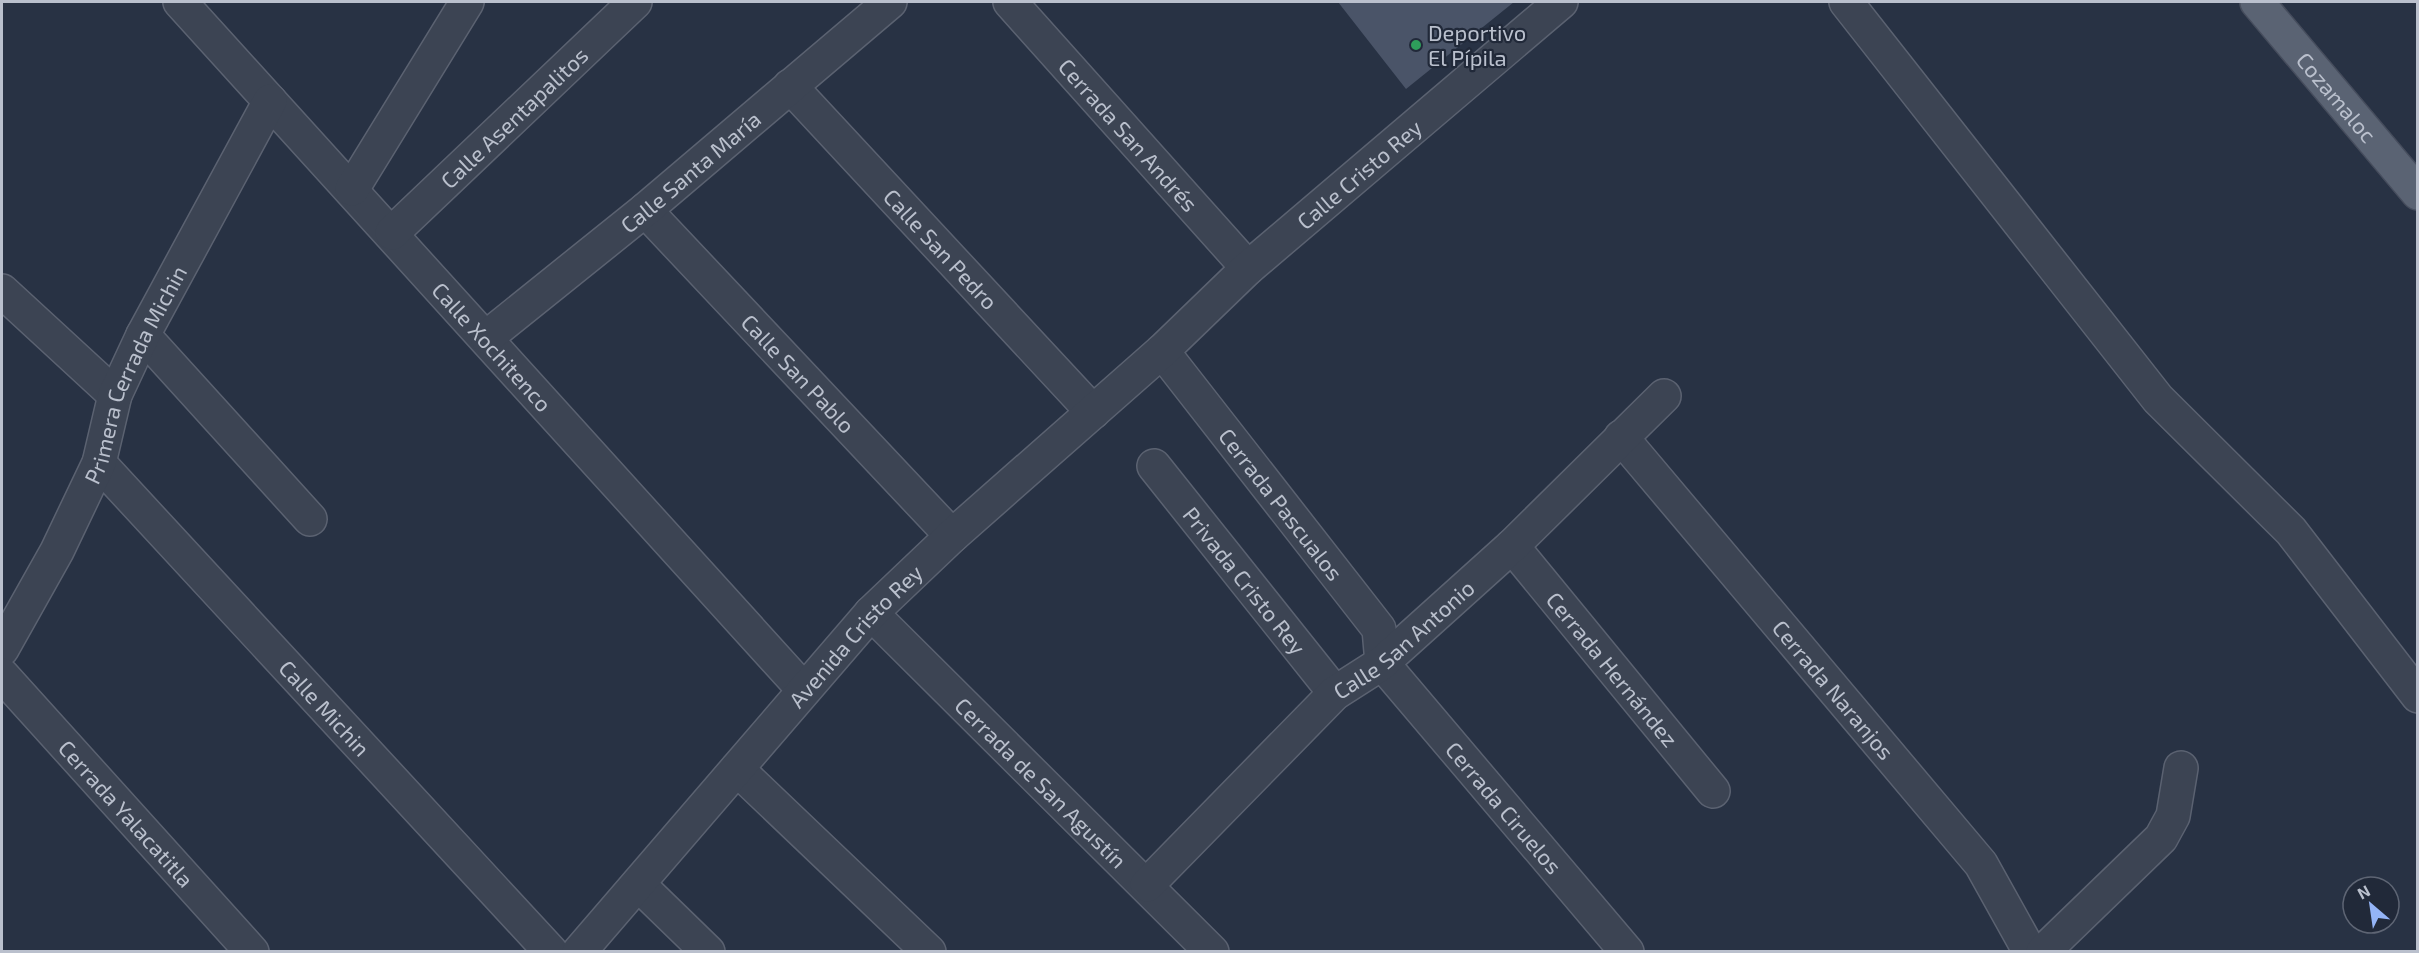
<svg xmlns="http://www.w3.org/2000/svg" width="2419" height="953" font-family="'Exo 2',sans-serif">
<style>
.building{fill:#4a5468}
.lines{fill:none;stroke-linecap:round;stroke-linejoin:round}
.minor-casing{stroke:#5b6271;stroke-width:36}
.major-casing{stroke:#464d5d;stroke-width:36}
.minor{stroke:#3c4453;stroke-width:33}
.major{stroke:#5a6373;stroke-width:33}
.leisure-dot{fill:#2e9e5b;stroke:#212939;stroke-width:2}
.labels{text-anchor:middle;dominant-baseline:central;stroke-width:4.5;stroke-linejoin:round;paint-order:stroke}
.poi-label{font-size:22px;fill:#bac0cd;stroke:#212939;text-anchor:start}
.street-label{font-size:22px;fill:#bac0cd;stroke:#212939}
</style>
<rect width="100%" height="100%" fill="#283244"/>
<path class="building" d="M1338,2H1514L1406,89Z"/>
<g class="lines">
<g class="minor-casing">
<g id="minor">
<path id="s1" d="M180,2L804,690"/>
<path id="s2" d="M1010,2L1248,268"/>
<path d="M1846,2L2158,399L2291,531L2418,696"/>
<path id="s3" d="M790,86L1093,412"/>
<path d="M352,189L467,2"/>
<path id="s4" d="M645,210L952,536"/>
<path id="s5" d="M392,233L635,2"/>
<path d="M2,291L115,395"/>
<path d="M143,335L310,519"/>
<path id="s6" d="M487,337L645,210L890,2"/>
<path id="s7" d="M1162,351L1379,629L1382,663L1627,952"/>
<path id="s8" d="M1621,437L1981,864L2030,952"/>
<path id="s9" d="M99,463L551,952"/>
<path id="s10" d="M1154,466L1335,693"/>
<path id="s11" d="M1512,546L1713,791"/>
<path id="s12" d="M871,613L1212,952"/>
<path id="s13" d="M2,649L57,551L99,463L115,395L143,335L270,101"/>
<path id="s14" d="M2,675L252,952"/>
<path d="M737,769L929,952"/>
<path d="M638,884L708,952"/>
<path id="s15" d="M1147,885L1335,693L1382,663L1512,546L1664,396"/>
<path id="s16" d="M579,952L871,613L952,536L1162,351L1248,268L1561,2"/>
<path d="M2043,952L2161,838L2173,816L2181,768"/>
</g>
</g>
<g class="major-casing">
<g id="major">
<path id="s17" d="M2257,2L2418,193"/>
</g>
</g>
<use href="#minor" class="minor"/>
<use href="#major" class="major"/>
</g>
<circle class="leisure-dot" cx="1416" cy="45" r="6"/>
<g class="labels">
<g class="poi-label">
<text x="1428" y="32">Deportivo<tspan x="1428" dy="25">El Pípila</tspan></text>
</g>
<g class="street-label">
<text stroke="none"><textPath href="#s17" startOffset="124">Cozamaloc</textPath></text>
<text stroke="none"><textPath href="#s5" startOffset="168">Calle Asentapalitos</textPath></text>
<text stroke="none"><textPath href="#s2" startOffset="178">Cerrada San Andrés</textPath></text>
<text stroke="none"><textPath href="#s6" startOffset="262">Calle Santa María</textPath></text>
<text stroke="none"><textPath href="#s16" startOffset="1104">Calle Cristo Rey</textPath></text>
<text stroke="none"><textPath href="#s3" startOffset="222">Calle San Pedro</textPath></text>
<text stroke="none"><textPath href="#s1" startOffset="465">Calle Xochitenco</textPath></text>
<text stroke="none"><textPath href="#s4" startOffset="224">Calle San Pablo</textPath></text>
<text stroke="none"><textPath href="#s13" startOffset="306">Primera Cerrada Michin</textPath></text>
<text stroke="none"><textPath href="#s7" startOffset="194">Cerrada Pascualos</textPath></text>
<text stroke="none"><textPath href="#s10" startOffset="146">Privada Cristo Rey</textPath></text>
<text stroke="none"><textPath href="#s16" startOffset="420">Avenida Cristo Rey</textPath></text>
<text stroke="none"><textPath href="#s15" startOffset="356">Calle San Antonio</textPath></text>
<text stroke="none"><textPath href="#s11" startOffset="159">Cerrada Hernández</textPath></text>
<text stroke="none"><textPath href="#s8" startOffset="330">Cerrada Naranjos</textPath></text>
<text stroke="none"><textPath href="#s9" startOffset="333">Calle Michin</textPath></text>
<text stroke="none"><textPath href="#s12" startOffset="240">Cerrada de San Agustín</textPath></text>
<text stroke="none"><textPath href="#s7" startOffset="576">Cerrada Ciruelos</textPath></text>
<text stroke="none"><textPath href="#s14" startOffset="186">Cerrada Yalacatitla</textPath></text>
</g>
</g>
<rect width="2419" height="953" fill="none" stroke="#bac0cd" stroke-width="6"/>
<g transform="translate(2371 905) rotate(331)"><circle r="28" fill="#212939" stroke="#5e6574" stroke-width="1.5"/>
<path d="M0-4.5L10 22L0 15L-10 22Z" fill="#94b4f7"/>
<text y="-9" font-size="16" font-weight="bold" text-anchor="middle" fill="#bac0cd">N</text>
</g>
</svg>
